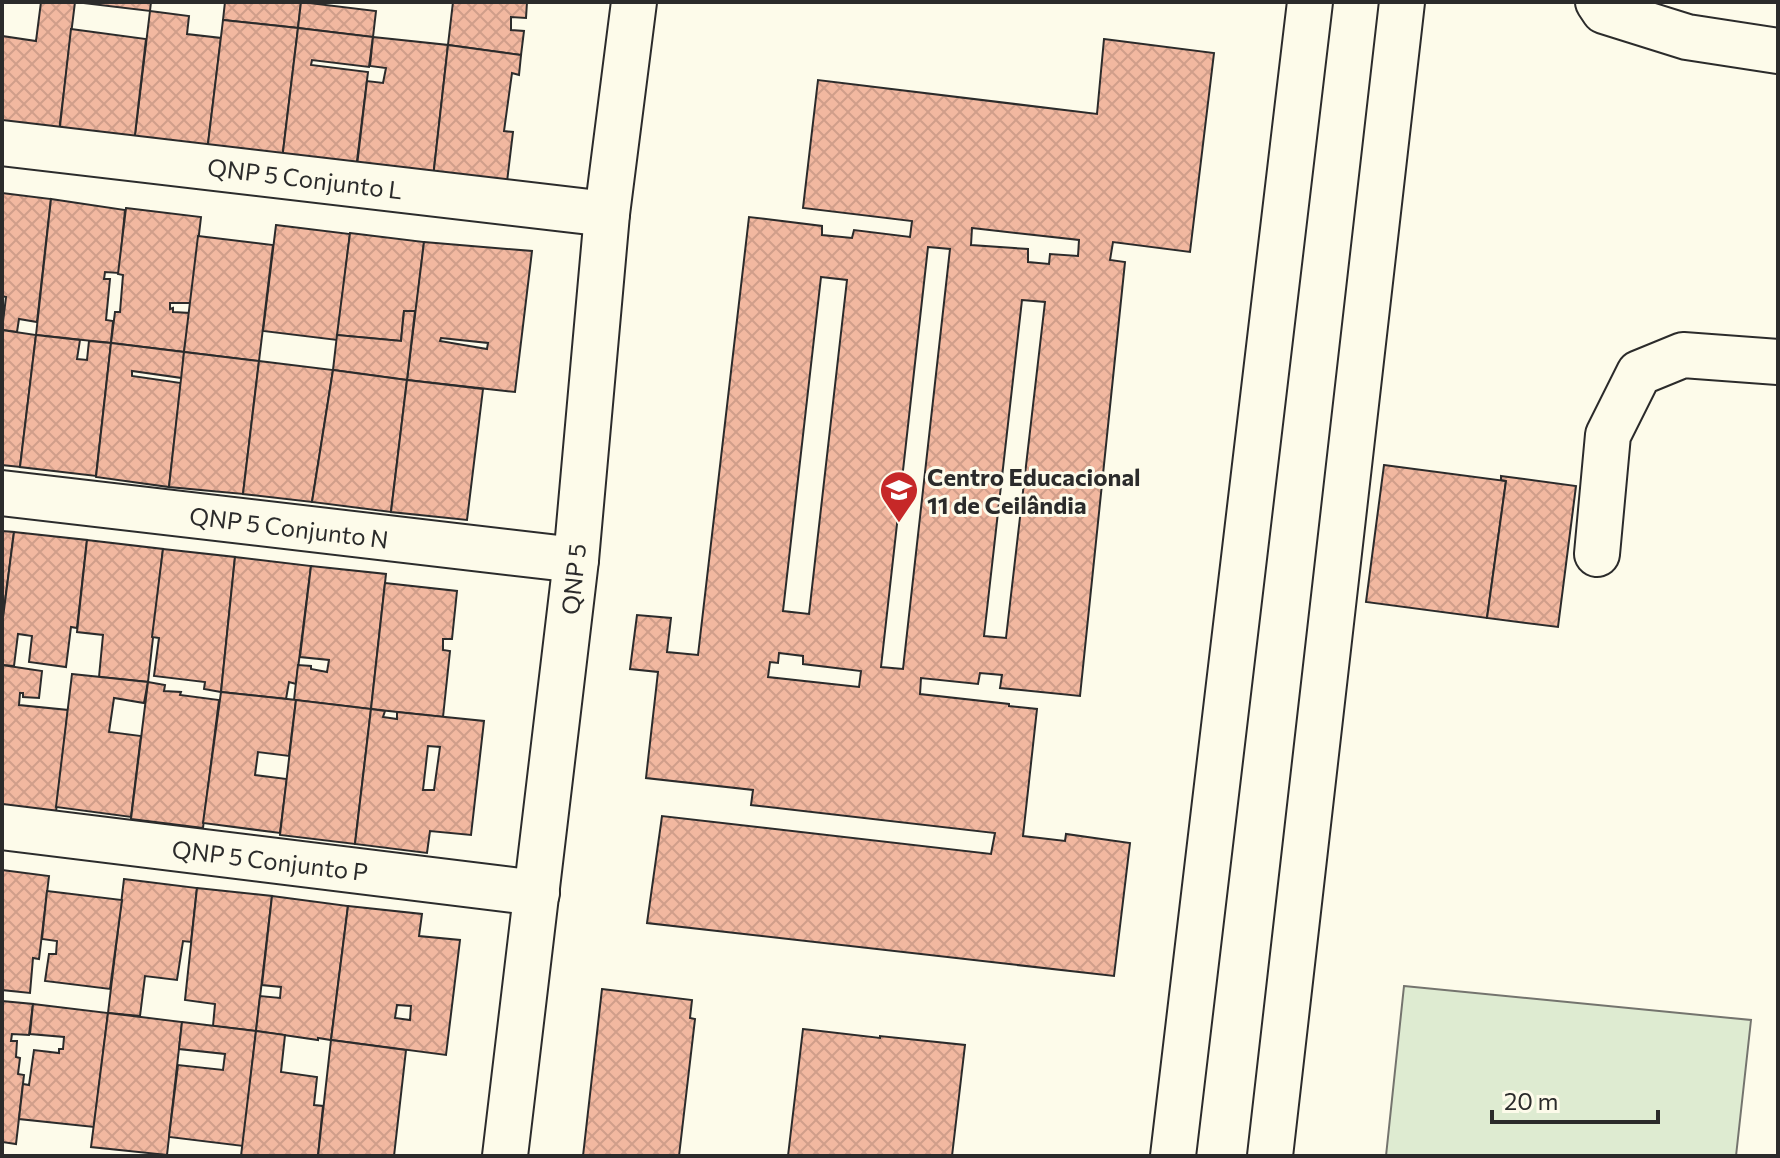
<svg xmlns="http://www.w3.org/2000/svg" width="1780" height="1158" font-family="Commissioner,sans-serif">
<style>
.pitch{fill:#deebd1;stroke:#74746e;stroke-width:2}
.building{fill:url(#building-cross-hatch);stroke:#2b2b2b;stroke-width:2;fill-rule:evenodd}
.lines{fill:none;stroke-linecap:round;stroke-linejoin:round}
.minor-casing{stroke:#2b2b2b;stroke-width:48}
.major-casing{stroke:#2b2b2b;stroke-width:48}
.minor{stroke:#fdfbea;stroke-width:44}
.major{stroke:#fdfbea;stroke-width:44}
.labels{text-anchor:middle;dominant-baseline:central;stroke-width:6;stroke-linejoin:round;paint-order:stroke}
.street-label{font-size:24px;fill:#2b2b2b;stroke:#fdfbea}
.poi-label{font-size:24px;font-weight:bold;fill:#2b2b2b;stroke:#fdfbea;text-anchor:start}
</style>
<defs>
<pattern id="building-cross-hatch" width="8" height="8" patternUnits="userSpaceOnUse" patternTransform="scale(2)"><rect width="8" height="8" fill="#f2b8a0"/><path d="M0 0l8 8M0 8l8-8" fill="none" stroke="#d09e8a"/></pattern>
</defs>
<rect width="100%" height="100%" fill="#fdfbea"/>
<path class="pitch" d="M1404,986L1751,1020L1736,1156H1386Z"/>
<g class="building">
<path d="M41,2H75L58,140L2,132V36L36,41Z"/>
<path d="M75,2H151L150,11Z"/>
<path d="M225,2H301L298,28L223,20Z"/>
<path d="M301,2L376,11L373,37L298,28Z"/>
<path d="M453,2H527L526,18L511,17V30L524,31L521,55L448,45Z"/>
<path d="M150,11L189,16L187,34L221,38L207,152L134,143Z"/>
<path d="M223,20L298,28L282,160L207,152Z"/>
<path d="M298,28L373,37L369,67L312,60L311,65L368,72L356,169L282,160Z"/>
<path d="M71,29L146,39L134,143L59,135Z"/>
<path d="M373,37L448,45L433,178L356,174L367,81L383,83L386,68L370,66Z"/>
<path d="M1104,39L1214,53L1190,252L1113,242L1110,260L1125,262L1080,696L1000,688L1002,675L980,673L978,684L921,678L920,694L1009,704V706L1037,709L1023,836L1065,841L1066,834L1130,843L1114,976L647,923L662,816L991,854L995,833L751,805L753,790L646,778L658,672L630,669L637,615L671,618L667,652L698,655L749,217L822,226V235L852,238L854,230L910,237L912,221L803,208L818,80L1097,114ZM972,228L1079,240L1078,256L1050,254L1049,264L1028,262V249L971,245ZM928,247L950,249L903,669L881,667ZM821,277L847,280L809,614L783,611ZM1022,300L1045,302L1006,638L984,636ZM779,653L803,656V664L861,671L859,687L768,677L770,662L778,663Z"/>
<path d="M448,45L521,55L519,75L512,73L504,131L513,132L506,190L433,178Z"/>
<path d="M2,193L51,199L37,322L19,319L17,332L2,330L6,297L2,296Z"/>
<path d="M51,199L125,210L119,273L105,272L104,279H110L106,320L113,321L111,343L36,335Z"/>
<path d="M126,208L201,217L191,303H170V309L173,308V312L190,313L184,352L111,343L115,312H120L123,275L118,274Z"/>
<path d="M276,225L350,234L337,340L263,331Z"/>
<path d="M350,233L424,242L416,311H404L401,341L337,335Z"/>
<path d="M198,236L273,245L259,361L184,352Z"/>
<path d="M424,242L532,251L515,392L407,380ZM441,338L488,343L487,349L440,341Z"/>
<path d="M404,311H415L407,380L333,370L337,335L401,341Z"/>
<path d="M2,330L36,335L20,467L2,465Z"/>
<path d="M36,335L80,340L77,359L87,360L89,341L111,343L96,476L20,467Z"/>
<path d="M111,343L184,352L182,378L132,371V376L181,383L169,487L96,477Z"/>
<path d="M184,352L259,361L243,494L169,487Z"/>
<path d="M259,361L333,370L312,502L243,494Z"/>
<path d="M333,370L407,380L391,512L312,502Z"/>
<path d="M407,380L483,389L467,520L391,512Z"/>
<path d="M1384,465L1506,481L1487,618L1366,602Z"/>
<path d="M1501,476L1576,486L1558,627L1487,618L1506,481L1501,480Z"/>
<path d="M2,531L14,532L2,625Z"/>
<path d="M14,532L87,540L77,628L71,627L66,667L29,662L32,636L18,634L14,666L2,665V625Z"/>
<path d="M87,540L163,549L148,682L99,677L103,635L77,632Z"/>
<path d="M163,549L235,557L221,692L204,689L205,682L154,676L159,638L152,637Z"/>
<path d="M235,557L311,566L296,684L289,682L286,699L221,692Z"/>
<path d="M311,566L386,574L371,709L294,700L298,665L311,666V669L327,672L329,660L300,657Z"/>
<path d="M385,583L457,591L452,639H443V650L450,651L443,717L371,709Z"/>
<path d="M2,665L42,671L39,698L23,697V693H20L19,705L68,710L56,812L2,805Z"/>
<path d="M72,674L148,682L144,703L114,698L109,732L141,736L131,817L56,807Z"/>
<path d="M148,682L165,685L164,691L181,692L180,695L219,700L203,828L131,819Z"/>
<path d="M221,692L296,700L289,756L258,752L255,775L287,779L280,833L203,823Z"/>
<path d="M296,700L371,709L355,844L280,835Z"/>
<path d="M371,709L385,711L383,717L397,719V712L484,721L471,835L430,831L427,853L355,844ZM428,746L440,747L434,790H423Z"/>
<path d="M2,870L49,876L39,959L33,958L30,993L2,990Z"/>
<path d="M124,879L197,888L191,942L183,941L177,980L145,976L140,1016L108,1013Z"/>
<path d="M197,888L272,896L256,1031L213,1026L215,1004L185,1000Z"/>
<path d="M47,891L122,900L110,989L45,981L49,954H56L57,941L42,939Z"/>
<path d="M272,896L348,906L331,1040L318,1038V1040L256,1031L260,996L280,998L281,987L262,985Z"/>
<path d="M348,906L422,914L419,936L460,940L446,1055L331,1040ZM397,1005L411,1006L410,1020L395,1018Z"/>
<path d="M602,989L692,1000L690,1018L695,1019L679,1156H583Z"/>
<path d="M2,1001L33,1004L29,1035L12,1034L11,1041H17L16,1057L20,1058L18,1074L24,1075L16,1144L2,1142Z"/>
<path d="M33,1004L108,1013L94,1127L19,1119L23,1084L29,1085L34,1050L59,1053V1049H63L64,1037L30,1034Z"/>
<path d="M108,1013L182,1022L167,1155L91,1147Z"/>
<path d="M182,1022L256,1031L243,1146L169,1137L178,1065L223,1070L225,1054L179,1049Z"/>
<path d="M803,1029L880,1038V1036L965,1045L952,1156H788Z"/>
<path d="M256,1031L285,1035L281,1072L317,1077L314,1105L323,1106L318,1156H241Z"/>
<path d="M331,1040L406,1050L394,1156H318Z"/>
</g>
<g class="lines">
<g class="minor-casing">
<g id="minor">
<path d="M1598,2L1604,11L1687,37L1778,51"/>
<path d="M2,143L607,214"/>
<path d="M2,493L576,560"/>
<path d="M1597,554L1608,435L1639,373L1683,355L1778,362"/>
<path d="M2,827L537,893"/>
<path d="M505,1156L576,560L607,214L634,2"/>
</g>
</g>
<g class="major-casing">
<g id="major">
<path d="M1173,1156L1310,2"/>
<path d="M1270,1156L1402,2"/>
</g>
</g>
<use href="#minor" class="minor"/>
<use href="#major" class="major"/>
</g>
<defs>
<g id="school-pin" transform="scale(2)"><path d="M0 17L-7.5 6A9.5 9.5 0 1 1 7.5 6Z" fill="#c62828" stroke="#fdfbea"/><path d="M0-5L7-2L0 1L-7-2ZM-4 1L0 2.5L4 1V4Q0 6-4 4Z" fill="#fff"/></g>
</defs>
<g fill-rule="evenodd">
<use href="#school-pin" x="899" y="490"/>
</g>
<g class="labels">
<g class="street-label">
<text transform="translate(305 178) rotate(7)">QNP 5 Conjunto L</text>
<text transform="translate(289 527) rotate(7)">QNP 5 Conjunto N</text>
<text transform="translate(573 579) rotate(-84)">QNP 5</text>
<text transform="translate(270 860) rotate(7)">QNP 5 Conjunto P</text>
</g>
<g class="poi-label">
<text x="927" y="476">Centro Educacional<tspan x="927" dy="28">11 de Ceilândia</tspan></text>
</g>
</g>
<rect width="1780" height="1158" fill="none" stroke="#2b2b2b" stroke-width="8"/>
<path d="M1492 1110v12h166v-12" fill="none" stroke="#2b2b2b" stroke-width="4"/>
<text x="1504" y="1110" font-size="24" fill="#2b2b2b" stroke="#fdfbea" stroke-width="6" paint-order="stroke">20 m</text>
</svg>
